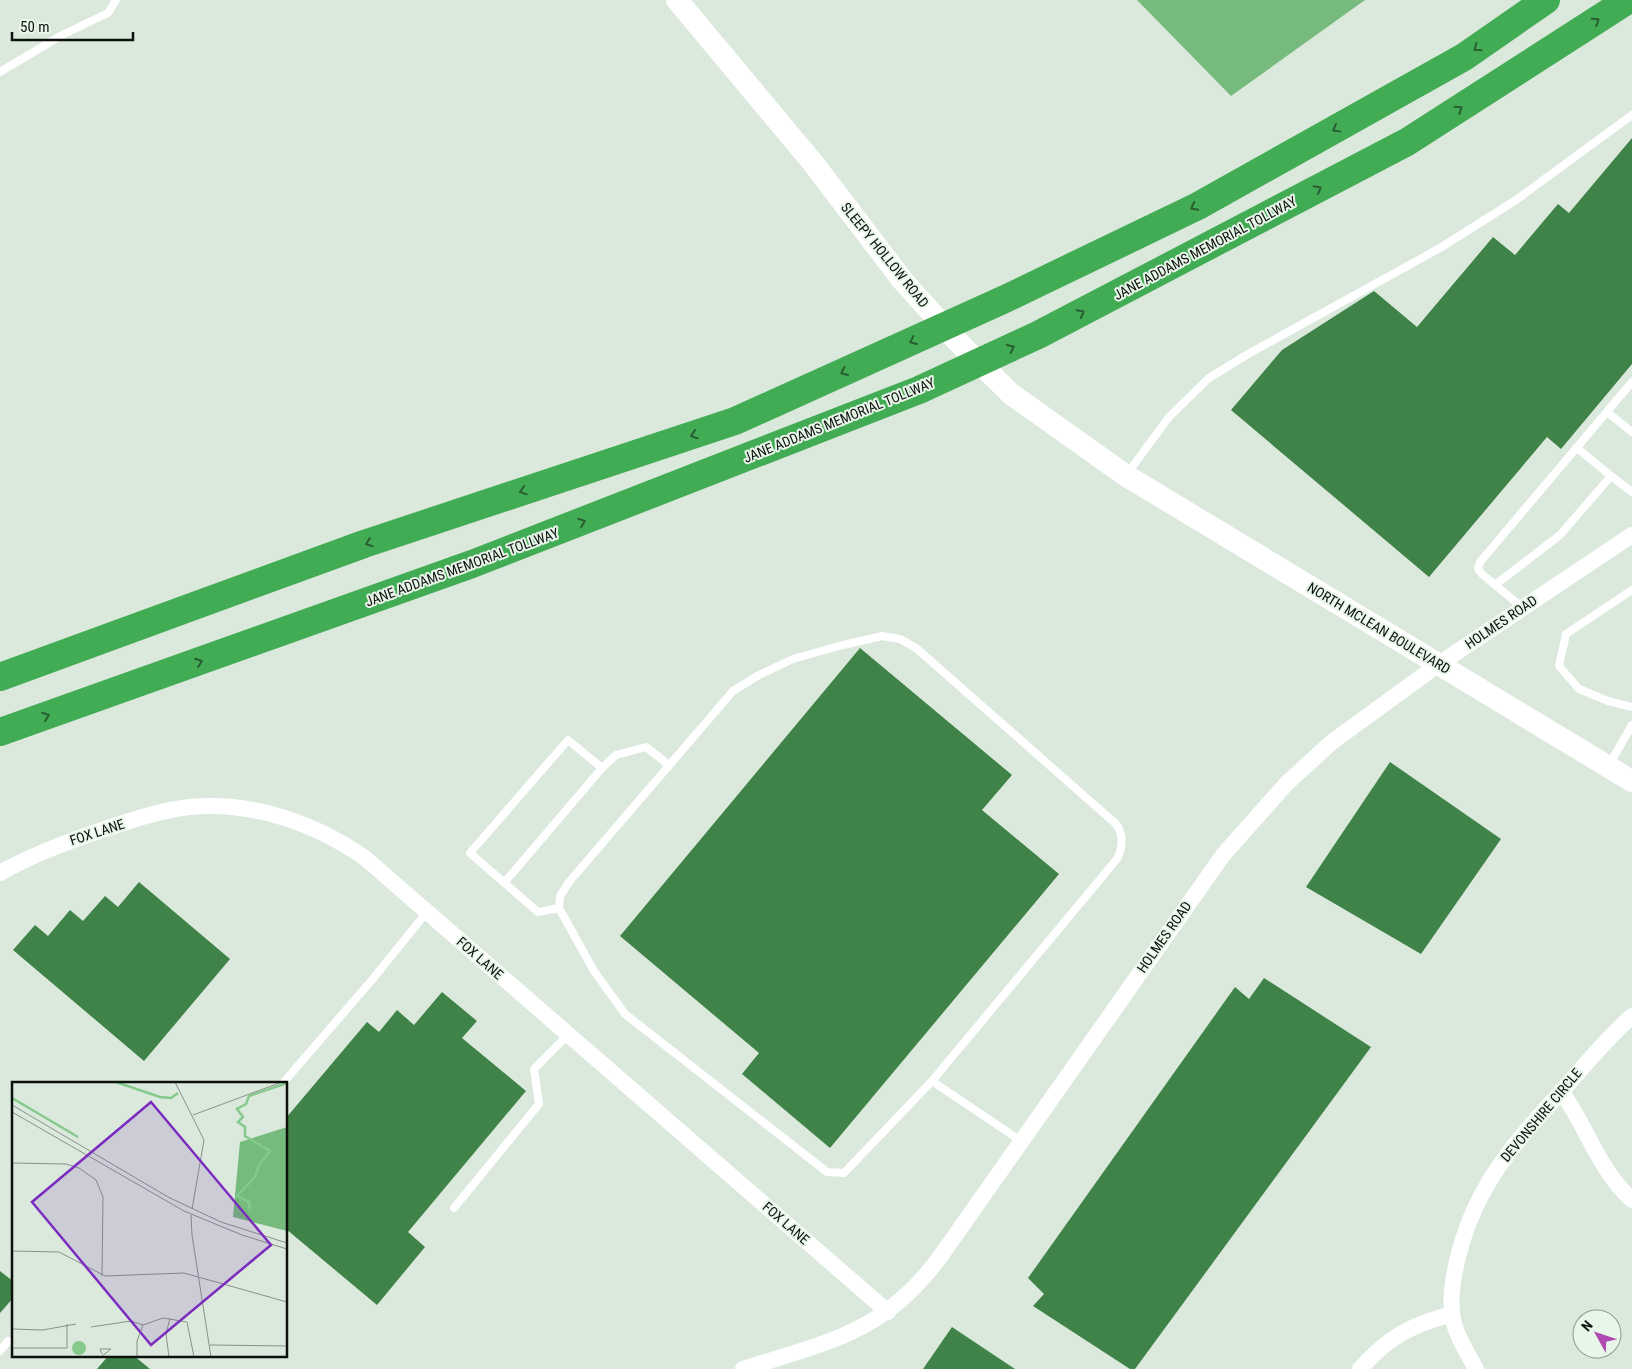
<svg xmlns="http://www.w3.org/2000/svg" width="1632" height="1369" font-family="'Roboto Condensed',sans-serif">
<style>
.forest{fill:#76bb7d}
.building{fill:#3f8349}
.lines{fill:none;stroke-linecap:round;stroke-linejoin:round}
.lane{stroke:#fff;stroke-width:8}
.street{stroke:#fff;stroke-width:16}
.secondary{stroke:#fff;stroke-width:22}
.highway{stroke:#42ac55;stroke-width:28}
.oneway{stroke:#285e31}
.labels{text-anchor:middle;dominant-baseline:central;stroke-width:4;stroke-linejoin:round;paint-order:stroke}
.street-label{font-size:14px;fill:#0d110d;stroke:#e8f5e9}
.inset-river{fill:none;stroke:#85ca8c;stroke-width:2.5}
.inset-road{fill:none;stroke:#899289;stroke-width:1}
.view{fill:#7b2cbf;fill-opacity:0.15;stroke:#7b2cbf;stroke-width:2.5}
.inset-edge{fill:none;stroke:#0d110d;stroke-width:2.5}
</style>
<rect width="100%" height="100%" fill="#dbe8dc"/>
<path class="forest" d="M1137,0H1365L1231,96Z"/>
<g class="building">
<path d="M1632,138V364L1561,449L1547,437L1429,577L1231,410L1282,350L1374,291L1417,327L1493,237L1515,255L1558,204L1569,213Z"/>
<path d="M860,648L1012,775L982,810L1059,874L830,1148L742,1074L759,1053L620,936Z"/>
<path d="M1390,762L1501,839L1421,954L1306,887Z"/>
<path d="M139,882L230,959L144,1061L13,950L35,925L48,936L70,910L83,921L105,896L118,907Z"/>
<path d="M1264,978L1371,1047L1135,1369H1130L1033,1306L1044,1294L1028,1278L1235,987L1249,999Z"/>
<path d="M442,992L477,1021L462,1038L526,1091L408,1232L425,1247L377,1305L286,1229V1118L367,1022L379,1032L397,1010L414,1025Z"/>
<path d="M0,1271L14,1282V1297L0,1313Z"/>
<path d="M952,1327L1015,1369H923Z"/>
<path d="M109,1355H133L150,1369H97Z"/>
</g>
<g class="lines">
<g class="lane">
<path d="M0,72L62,35L108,13L116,0"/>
<path d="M1607,412L1632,432"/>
<path d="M1577,448L1611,476"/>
<path d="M1127,474L1169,417L1209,378L1248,354L1440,248L1516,200L1632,115"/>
<path d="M1495,585L1560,535L1611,476L1632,492"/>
<path d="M1632,590L1566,634L1559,666L1579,689L1608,701L1632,707"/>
<path d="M1523,608L1482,574L1478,569L1480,562L1632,382"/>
<path d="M1609,765L1632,725"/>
<path d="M602,768L616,755L646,747L669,765"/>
<path d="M504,883L602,768L568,740L470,853L538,912L559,908"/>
<path d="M932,1081L1117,859C1123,847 1124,833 1115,823L916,648L900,639L882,636L839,646L793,659L759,675L733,691L569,882L560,896L559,908L594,971L625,1014L827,1172L844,1173L932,1081L1021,1141"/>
<path d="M283,1083L371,981L427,912"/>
<path d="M454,1208L539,1104L534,1069L568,1035"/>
<path d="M0,1351L8,1341"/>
</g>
<g class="street">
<path d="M0,873C33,854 69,841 105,829C132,820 161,810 190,807C252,801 315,823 365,858L888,1312"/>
<path d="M1561,1091C1587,1127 1598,1169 1632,1200"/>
<path d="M743,1369C828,1342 884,1333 940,1257L1223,855L1287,783L1332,742L1439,664L1632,535"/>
<path d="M1360,1369C1388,1337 1411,1325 1452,1314"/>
<path d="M1476,1369C1467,1352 1454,1333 1452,1313C1450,1294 1454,1272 1459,1253C1477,1184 1515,1142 1562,1091C1585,1065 1606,1039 1632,1016"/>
</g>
<path class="secondary" d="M677,0L813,163L903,281L958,342L1011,394L1125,475L1632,781"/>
<g class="highway">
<path d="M0,677L364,544L735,421L1005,299L1198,206L1464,57L1546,0"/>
<path d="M0,732L472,564L919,390L1038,335L1407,142L1628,0"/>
</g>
</g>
<defs><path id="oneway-chevron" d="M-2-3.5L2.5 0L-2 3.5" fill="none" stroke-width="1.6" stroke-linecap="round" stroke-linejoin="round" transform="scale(1.25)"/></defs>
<g class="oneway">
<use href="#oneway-chevron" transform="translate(1596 21) rotate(-33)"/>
<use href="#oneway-chevron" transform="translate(1477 48) rotate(145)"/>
<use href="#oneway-chevron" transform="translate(1459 109) rotate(-33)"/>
<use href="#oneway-chevron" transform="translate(1336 129) rotate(151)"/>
<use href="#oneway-chevron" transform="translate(1318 189) rotate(-28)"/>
<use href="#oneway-chevron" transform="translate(1194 207) rotate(153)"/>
<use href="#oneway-chevron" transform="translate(1081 313) rotate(-28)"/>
<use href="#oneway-chevron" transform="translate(913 341) rotate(156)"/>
<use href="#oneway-chevron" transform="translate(1011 348) rotate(-25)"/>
<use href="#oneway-chevron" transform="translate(844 372) rotate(156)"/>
<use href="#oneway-chevron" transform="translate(694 435) rotate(162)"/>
<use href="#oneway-chevron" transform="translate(523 491) rotate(162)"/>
<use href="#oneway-chevron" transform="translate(582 522) rotate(-21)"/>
<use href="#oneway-chevron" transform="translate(369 543) rotate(161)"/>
<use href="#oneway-chevron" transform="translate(199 662) rotate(-20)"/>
<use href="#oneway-chevron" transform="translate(46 716) rotate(-20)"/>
</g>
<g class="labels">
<g class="street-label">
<text transform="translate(1205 248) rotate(-28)">JANE ADDAMS MEMORIAL TOLLWAY</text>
<text transform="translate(885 255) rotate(51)">SLEEPY HOLLOW ROAD</text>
<text transform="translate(839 420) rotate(-22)">JANE ADDAMS MEMORIAL TOLLWAY</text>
<text transform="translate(462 567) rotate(-20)">JANE ADDAMS MEMORIAL TOLLWAY</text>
<text transform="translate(1501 622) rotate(-34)">HOLMES ROAD</text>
<text transform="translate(1379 628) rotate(31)">NORTH MCLEAN BOULEVARD</text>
<text transform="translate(97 832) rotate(-18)">FOX LANE</text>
<text transform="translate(1164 937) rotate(-55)">HOLMES ROAD</text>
<text transform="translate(480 958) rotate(41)">FOX LANE</text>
<text transform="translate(1541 1115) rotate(-50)">DEVONSHIRE CIRCLE</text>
<text transform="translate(786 1223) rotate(41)">FOX LANE</text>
</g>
</g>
<g transform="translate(12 1082)">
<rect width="275" height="275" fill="#dbe8dc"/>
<path d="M275,45V149L221,135L228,60Z" fill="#76bb7d"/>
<path d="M60 266a7 7 0 1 1 14 0a7 7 0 1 1-14 0Z" fill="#85ca8c"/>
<path class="inset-river" d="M104,0L148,15L159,16L166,11M0,16L66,55M238,129L237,120L225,114L243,95L247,83L258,69L233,54V45L226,40L231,35L225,27L234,22L237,14L275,1"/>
<path class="inset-road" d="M163,0L192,58L180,127M0,23L156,115L209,140L275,161M0,30L172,129L230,153L275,167M181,33L270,0M0,81L54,82L67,86L84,98L91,115L90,194M179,133L180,153M180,153L199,275M0,169L47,170L93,194L172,191L275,220M79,245L119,239L131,243M0,247L31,248L64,242M198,263L275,264M0,266H55V242M89,275L99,267H88L90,272M125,275V259L131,243L151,236L175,240L182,275M157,275L154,252L158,236"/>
<path class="view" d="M139,20L259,163L139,263L20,120Z"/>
<rect width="275" height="275" class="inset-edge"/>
</g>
<g transform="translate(1597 1334) rotate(310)"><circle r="24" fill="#e8f5e9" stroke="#909a91"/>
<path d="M0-4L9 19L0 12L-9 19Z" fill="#ad49af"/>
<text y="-8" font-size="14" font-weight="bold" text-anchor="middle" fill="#0d110d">N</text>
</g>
<path d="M12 32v8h121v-8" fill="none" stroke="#0d110d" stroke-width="2.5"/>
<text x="20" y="32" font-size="15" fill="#0d110d" stroke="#e8f5e9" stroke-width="4" paint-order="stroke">50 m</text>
</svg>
